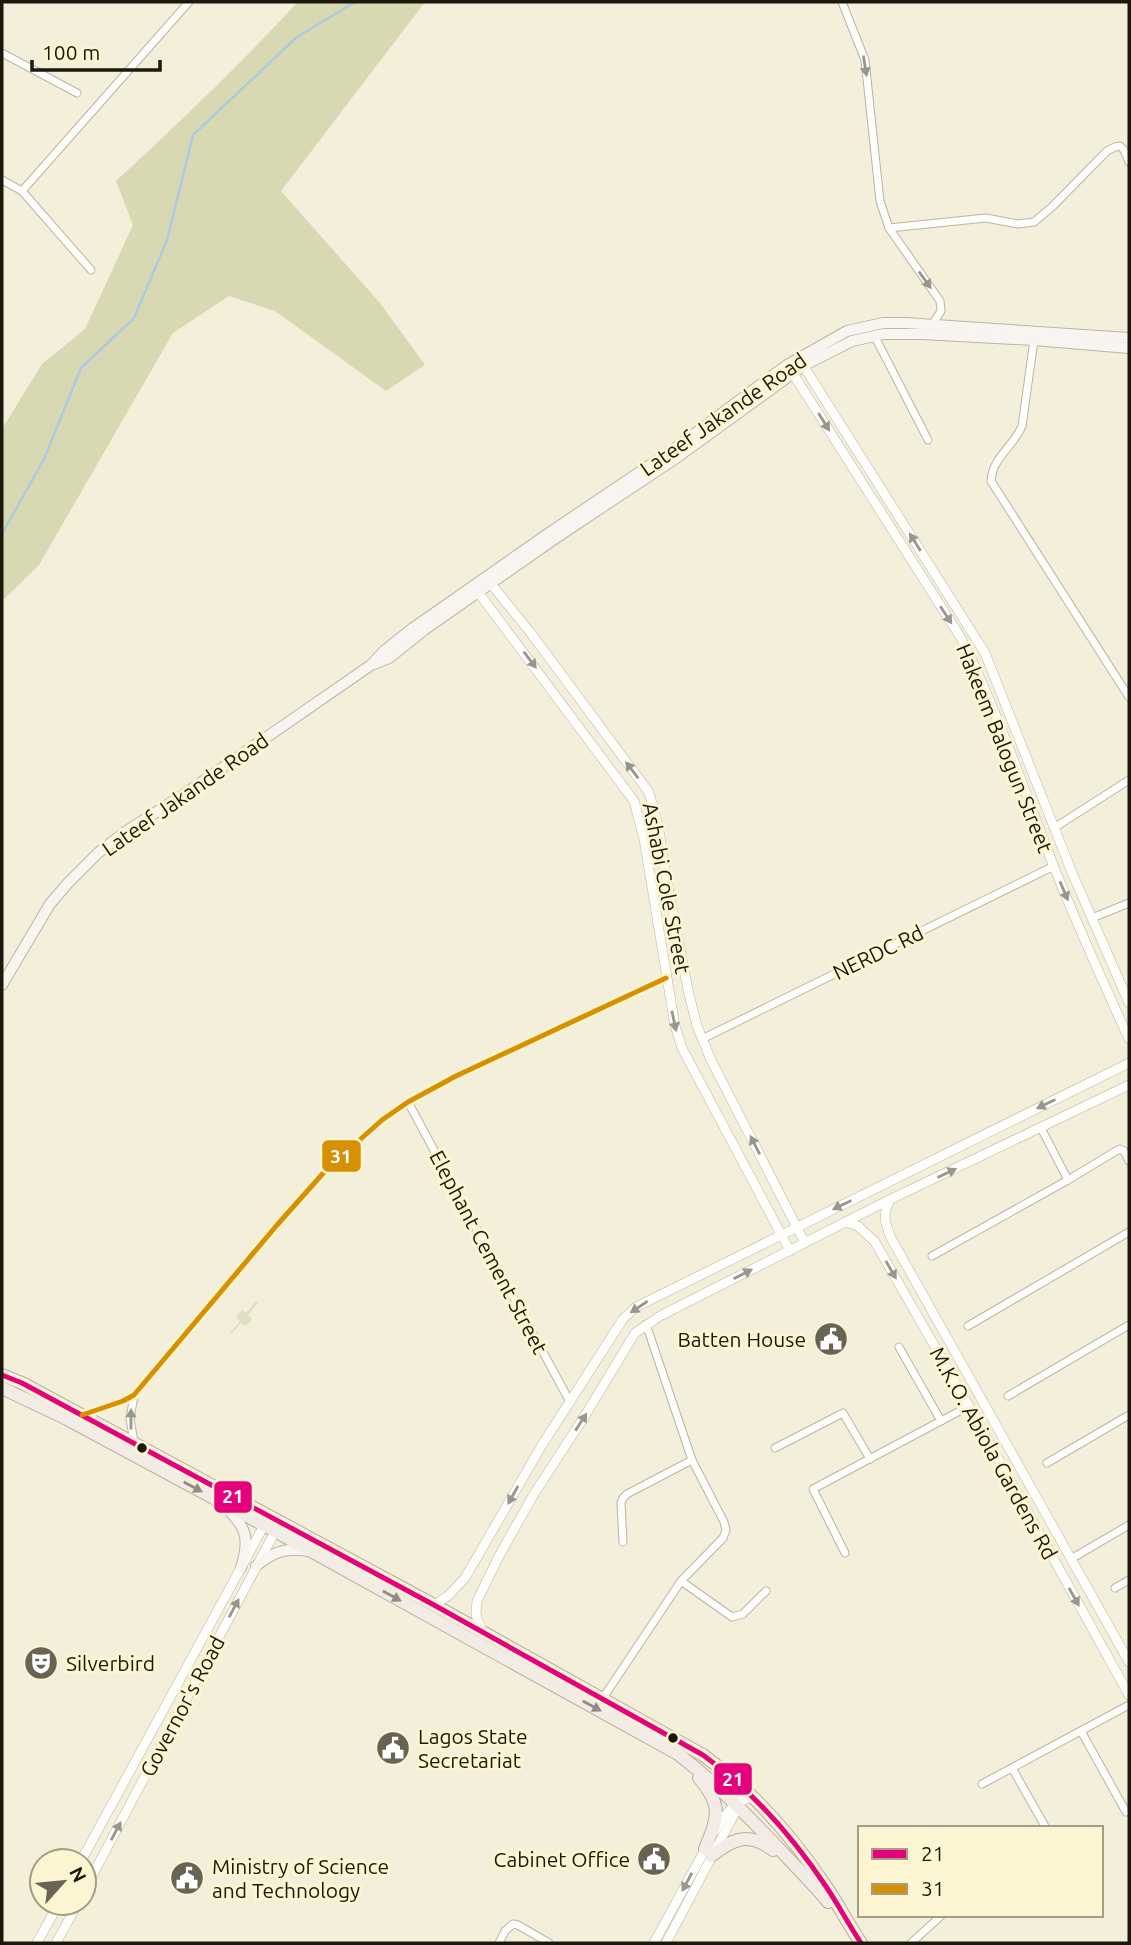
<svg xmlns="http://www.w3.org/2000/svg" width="1131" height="1945" font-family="Ubuntu,sans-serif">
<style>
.green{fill:#dedec3}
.forest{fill:#d8d9b2}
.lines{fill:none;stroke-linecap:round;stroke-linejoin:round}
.stream{stroke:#accbe0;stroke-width:2.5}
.minor-casing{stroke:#b9b6a6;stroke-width:9}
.tertiary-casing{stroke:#b9b6a6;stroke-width:10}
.secondary-casing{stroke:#b9b6a6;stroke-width:12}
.primary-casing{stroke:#bbac9f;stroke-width:14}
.minor{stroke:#fdfdfa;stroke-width:7}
.tertiary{stroke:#fdfdfa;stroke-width:9}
.secondary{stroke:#f8f4f0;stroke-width:10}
.primary{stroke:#f3ece6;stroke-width:12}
.bus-1-casing{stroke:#fdf5d1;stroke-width:10}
.bus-2-casing{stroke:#fdf5d1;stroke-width:10}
.bus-1{stroke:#e5007d;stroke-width:5}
.bus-2{stroke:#d69102;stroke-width:5}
.oneway{fill:#98968f}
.oneway2{fill:#928d84}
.bus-dot{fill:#1c190c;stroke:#fdf5d1;stroke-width:2.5}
.labels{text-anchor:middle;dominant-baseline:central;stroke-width:6;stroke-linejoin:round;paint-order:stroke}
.street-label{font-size:21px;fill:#1c190c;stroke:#fdf5d1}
.poi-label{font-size:21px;fill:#1c190c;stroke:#fdf5d1;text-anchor:start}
.line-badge{stroke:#fdf5d1;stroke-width:2.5}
.badge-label{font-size:19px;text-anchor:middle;font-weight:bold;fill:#fff}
</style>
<rect width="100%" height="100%" fill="#f3efdb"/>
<path class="green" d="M256,1301L258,1303L248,1315L252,1319L246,1326L241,1323L231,1334L230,1333L240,1321L236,1317L242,1310L246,1313Z"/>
<path class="forest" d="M298,2H425L281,191L380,303L425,365L386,391L275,311L229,296L173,333L39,565L2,601V429L42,364L85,329L133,225L116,181C179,123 240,64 298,2Z"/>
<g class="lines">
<path class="stream" d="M2,534L44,459L81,368L134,318L167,240L193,135L297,37L355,2"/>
<g class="minor-casing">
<g id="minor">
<path d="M842,2L865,60L880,201L889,228L940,301L941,311L932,325"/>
<path d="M2,53L77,93"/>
<path d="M2,180L22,191L91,270"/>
<path d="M22,191L189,2"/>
<path d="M889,228L986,218L1018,224L1034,222L1052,207L1107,151L1115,147L1120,146L1124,150L1129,162"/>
<path d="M874,335L928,440"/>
<path d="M1034,340L1022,426C1014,446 992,458 991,481L1129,697"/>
<path d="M1054,828L1129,780"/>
<path d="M1092,918L1129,903"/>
<path d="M702,1039L1054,866"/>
<path d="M408,1102L570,1402"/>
<path d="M1041,1128L1068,1180"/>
<path d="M932,1256L1068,1180L1116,1151L1120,1149L1124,1151L1129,1161"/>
<path d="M968,1326L1129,1232"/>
<path d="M899,1347L941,1421"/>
<path d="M134,1395L130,1419L134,1442"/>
<path d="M1008,1396L1129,1325"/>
<path d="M82,1415L123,1401L134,1395L277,1225L326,1170L382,1120L408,1102L456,1076L666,978"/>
<path d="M775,1448L843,1413L870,1459"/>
<path d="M1047,1463L1129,1415"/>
<path d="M623,1542L621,1503L623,1498L627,1494L692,1460"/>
<path d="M845,1553L813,1489L969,1406"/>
<path d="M1071,1559L1129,1525"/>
<path d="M681,1581L732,1617L743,1614L766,1591"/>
<path d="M1115,1588L1129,1580"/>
<path d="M603,1698L681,1581L723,1538L726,1530L724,1522L692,1460L646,1324"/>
<path d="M1081,1731L1126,1812"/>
<path d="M1012,1768L1046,1828"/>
<path d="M982,1784L1129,1705"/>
<path d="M499,1943L505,1931L513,1924L518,1925L549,1943"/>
<path d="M911,1943L942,1915"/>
</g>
</g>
<g class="tertiary-casing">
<g id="tertiary">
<path d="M801,362L985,653L1073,875L1129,1003"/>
<path d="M790,369L961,638C997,710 1023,787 1052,862C1076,922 1102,980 1129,1039"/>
<path d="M487,579L530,632L648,791L653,805L659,831L667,882L688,990L697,1026L711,1060L805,1243"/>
<path d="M475,588L634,801L644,839L675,1026L682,1048L790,1251"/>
<path d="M890,1200C882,1215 885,1223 891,1238L1129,1662"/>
<path d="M846,1222L858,1226L875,1242L969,1406L1129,1695"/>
<path d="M434,1605L448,1596L465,1578L542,1445L623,1319L636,1307L1129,1063"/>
<path d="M483,1632L477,1619L476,1612L477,1601L499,1556L534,1494L586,1414L635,1333L660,1316L891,1199L1129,1085"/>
<path d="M715,1831C724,1816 734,1800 753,1797"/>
<path d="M81,1861L267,1520"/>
<path d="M84,1891L277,1528"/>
<path d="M37,1943L59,1903"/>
<path d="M56,1943L78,1903"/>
<path d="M654,1943L707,1846"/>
<path d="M666,1943L736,1811L737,1805L727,1775"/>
</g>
</g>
<g class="secondary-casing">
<g id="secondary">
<path d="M374,664L389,658L424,630L553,540L679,456L803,366L852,341L884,334H922L1034,340L1129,348"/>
<path d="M2,985L50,904L68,883L98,853L125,832L186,793L371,665L384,651L413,628L549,533L674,449L787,365L847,331L883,323H906L1129,338"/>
<path d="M225,1507C247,1527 250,1539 241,1568"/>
<path d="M256,1566C273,1552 286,1547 308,1551"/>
</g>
</g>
<g class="primary-casing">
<g id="primary">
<path d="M2,1375L22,1383L434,1605L703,1755C753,1791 793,1837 827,1888C839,1906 849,1925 861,1943"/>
<path d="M2,1388L67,1419L275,1531L678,1754C717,1784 750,1818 784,1854C799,1870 814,1885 828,1902"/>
<path d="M699,1778C723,1806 718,1817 705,1849"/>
<path d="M711,1856C733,1839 748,1831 773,1850"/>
</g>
</g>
<use href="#minor" class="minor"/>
<use href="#tertiary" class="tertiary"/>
<use href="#secondary" class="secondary"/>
<use href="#primary" class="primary"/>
<g class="bus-1-casing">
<path id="bus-1" d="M2,1375L22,1383L434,1605L703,1755C753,1791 793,1837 827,1888C839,1906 849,1925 861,1943"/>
</g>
<g class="bus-2-casing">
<path id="bus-2" d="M82,1415L123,1401L134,1395L277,1225L326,1170L382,1120L408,1102L456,1076L666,978"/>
</g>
<use href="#bus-1" class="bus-1"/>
<use href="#bus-2" class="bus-2"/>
</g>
<defs><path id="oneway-solid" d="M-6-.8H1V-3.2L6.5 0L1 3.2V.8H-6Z" transform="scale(1.75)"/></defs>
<g class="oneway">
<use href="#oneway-solid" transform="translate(865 66) rotate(81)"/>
<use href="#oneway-solid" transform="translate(925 280) rotate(54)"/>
<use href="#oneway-solid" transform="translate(824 422) rotate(58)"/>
<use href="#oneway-solid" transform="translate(915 542) rotate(-122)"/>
<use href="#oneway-solid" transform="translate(946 615) rotate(57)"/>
<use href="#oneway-solid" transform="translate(530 660) rotate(53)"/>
<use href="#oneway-solid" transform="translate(632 770) rotate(-127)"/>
<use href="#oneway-solid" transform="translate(1064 891) rotate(67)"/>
<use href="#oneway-solid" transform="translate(674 1021) rotate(78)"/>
<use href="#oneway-solid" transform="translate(1046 1104) rotate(154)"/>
<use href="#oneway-solid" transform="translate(755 1145) rotate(-117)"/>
<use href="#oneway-solid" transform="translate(947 1173) rotate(-25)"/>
<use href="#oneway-solid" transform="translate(842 1205) rotate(154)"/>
<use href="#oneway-solid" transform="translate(891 1270) rotate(60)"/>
<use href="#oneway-solid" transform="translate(743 1274) rotate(-27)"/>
<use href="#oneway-solid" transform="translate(639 1307) rotate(146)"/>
<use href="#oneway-solid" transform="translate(131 1419) rotate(-90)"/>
<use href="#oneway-solid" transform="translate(581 1422) rotate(-57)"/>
<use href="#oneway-solid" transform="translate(513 1495) rotate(119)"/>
<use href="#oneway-solid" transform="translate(1074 1597) rotate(61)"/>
<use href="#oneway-solid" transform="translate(234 1608) rotate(-62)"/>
<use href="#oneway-solid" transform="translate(116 1831) rotate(-62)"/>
<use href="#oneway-solid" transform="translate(687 1882) rotate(118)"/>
</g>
<g class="oneway2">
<use href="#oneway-solid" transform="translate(193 1487) rotate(28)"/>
<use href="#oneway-solid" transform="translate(392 1596) rotate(29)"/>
<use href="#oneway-solid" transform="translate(592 1706) rotate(29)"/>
</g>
<defs>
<g id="civic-disc" transform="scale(1.75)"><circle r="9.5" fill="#676454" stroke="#fdf5d1"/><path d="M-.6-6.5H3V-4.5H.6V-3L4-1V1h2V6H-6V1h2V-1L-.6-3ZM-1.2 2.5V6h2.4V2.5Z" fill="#fff"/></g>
<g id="theatre-disc" transform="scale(1.75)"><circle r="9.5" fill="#676454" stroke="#fdf5d1"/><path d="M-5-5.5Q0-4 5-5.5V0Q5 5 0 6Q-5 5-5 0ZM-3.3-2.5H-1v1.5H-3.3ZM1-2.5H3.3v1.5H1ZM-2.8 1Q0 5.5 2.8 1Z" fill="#fff"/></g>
</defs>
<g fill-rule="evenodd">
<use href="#civic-disc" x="831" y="1339"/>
<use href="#theatre-disc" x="41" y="1663"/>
<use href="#civic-disc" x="393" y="1748"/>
<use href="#civic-disc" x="654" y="1859"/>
<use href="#civic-disc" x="187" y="1878"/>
</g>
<g class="bus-dot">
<circle cx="142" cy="1448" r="6"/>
<circle cx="673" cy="1738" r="6"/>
</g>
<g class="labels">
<g class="street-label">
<text transform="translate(723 414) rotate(-35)">Lateef Jakande Road</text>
<text transform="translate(1005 748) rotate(68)">Hakeem Balogun Street</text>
<text transform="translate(185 794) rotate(-35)">Lateef Jakande Road</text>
<text transform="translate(667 888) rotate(79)">Ashabi Cole Street</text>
<text transform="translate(878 952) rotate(-26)">NERDC Rd</text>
<text transform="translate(489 1252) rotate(62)">Elephant Cement Street</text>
<text transform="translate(994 1453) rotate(61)">M.K.O. Abiola Gardens Rd</text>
<text transform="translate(182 1706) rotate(-62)">Governor's Road</text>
</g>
<g class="poi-label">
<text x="806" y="1339" text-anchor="end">Batten House</text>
<text x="66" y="1663">Silverbird</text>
<text x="418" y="1736">Lagos State<tspan x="418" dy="24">Secretariat</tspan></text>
<text x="630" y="1859" text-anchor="end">Cabinet Office</text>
<text x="212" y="1866">Ministry of Science<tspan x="212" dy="24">and Technology</tspan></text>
</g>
</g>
<g class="line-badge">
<rect x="321" y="1139" width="41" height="34" rx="7" fill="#d69102"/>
<rect x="213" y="1480" width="40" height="34" rx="7" fill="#e5007d"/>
<rect x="713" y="1762" width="40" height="34" rx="7" fill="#e5007d"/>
</g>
<g class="badge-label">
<text x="341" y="1163">31</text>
<text x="233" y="1503">21</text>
<text x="733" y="1786">21</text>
</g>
<rect width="1131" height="1945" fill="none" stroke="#1c190c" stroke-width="7"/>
<rect x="858" y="1826" width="245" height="91" fill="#fdf5d1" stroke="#a39d82" stroke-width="2"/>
<rect x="872" y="1849" width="35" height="10" fill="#e5007d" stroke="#a39d82" stroke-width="2"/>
<text x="921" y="1861" font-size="21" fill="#1c190c">21</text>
<rect x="872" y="1884" width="35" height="10" fill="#d69102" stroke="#a39d82" stroke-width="2"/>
<text x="921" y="1896" font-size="21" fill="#1c190c">31</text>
<g transform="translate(63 1882) rotate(63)"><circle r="33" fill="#fdf5d1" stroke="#a39d82" stroke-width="2"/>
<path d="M0-5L12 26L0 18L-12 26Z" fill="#676454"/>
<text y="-10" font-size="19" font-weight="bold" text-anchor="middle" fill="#1c190c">N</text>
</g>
<path d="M32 60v10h128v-10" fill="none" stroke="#1c190c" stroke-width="3.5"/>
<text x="42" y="60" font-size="21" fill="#1c190c" stroke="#fdf5d1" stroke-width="5" paint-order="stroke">100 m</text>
</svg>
